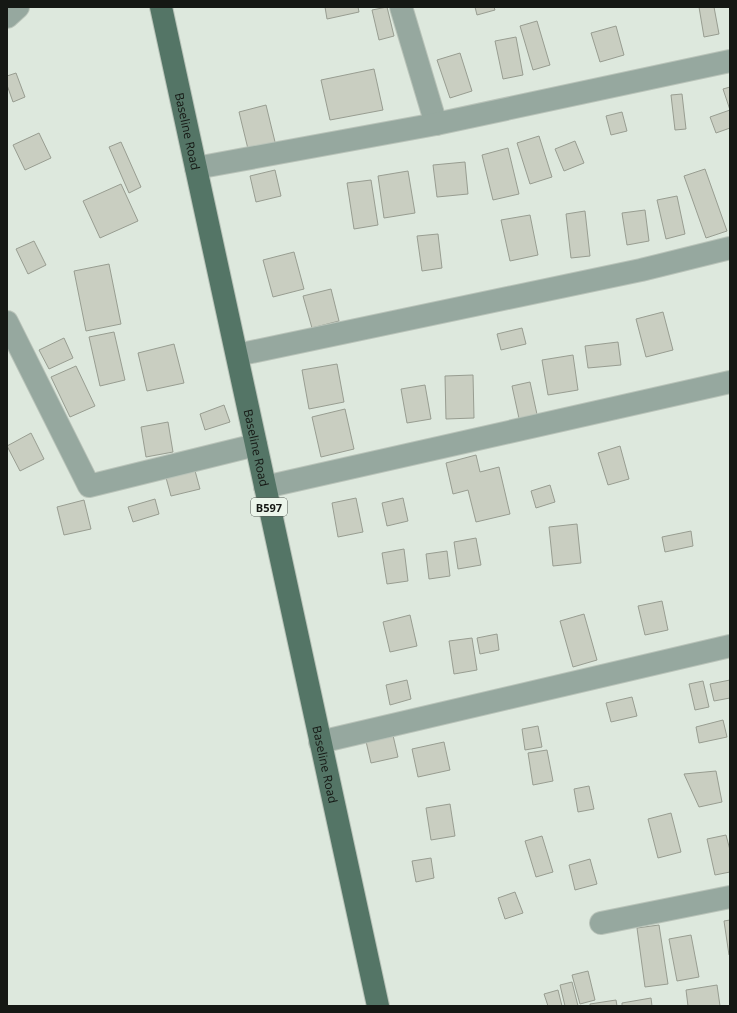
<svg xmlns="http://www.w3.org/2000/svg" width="737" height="1013" font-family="'Open Sans',sans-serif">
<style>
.building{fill:#c9cec1;stroke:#989d91}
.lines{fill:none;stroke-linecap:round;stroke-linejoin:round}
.minor-casing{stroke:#b9c3b9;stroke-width:24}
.primary-casing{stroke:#b9c3b9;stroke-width:24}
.minor{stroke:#96a89f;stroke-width:22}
.primary{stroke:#547566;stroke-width:22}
.labels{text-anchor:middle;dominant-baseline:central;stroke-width:3;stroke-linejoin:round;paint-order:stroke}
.shield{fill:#ebf5ea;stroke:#555a54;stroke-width:1}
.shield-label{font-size:11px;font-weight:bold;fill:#151814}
.street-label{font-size:12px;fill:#151814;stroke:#ebf5ea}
</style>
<rect width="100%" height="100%" fill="#dde8dd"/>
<g class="building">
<path d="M325,7H358L359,12L327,19Z"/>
<path d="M387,7L394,36L379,40L372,10Z"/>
<path d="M475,7H494L495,10L477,15Z"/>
<path d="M699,7H714L719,34L704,37Z"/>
<path d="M537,21L550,65L533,70L520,26Z"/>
<path d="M616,26L624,55L600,62L591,33Z"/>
<path d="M516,37L523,75L503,79L495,41Z"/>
<path d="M460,53L472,91L450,98L437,60Z"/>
<path d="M374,69L383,110L330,120L321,80Z"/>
<path d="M16,73L25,97L13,102L7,85V76Z"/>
<path d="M730,87V128L716,133L710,117L730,110L723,89Z"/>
<path d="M682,94L686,129L675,130L671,95Z"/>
<path d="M266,105L276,146L249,153L239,112Z"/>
<path d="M622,112L627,131L611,135L606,116Z"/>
<path d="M39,133L51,158L25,170L13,145Z"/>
<path d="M539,136L552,177L530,184L517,143Z"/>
<path d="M575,141L584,163L564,171L555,149Z"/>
<path d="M121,142L141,187L129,193L109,147Z"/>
<path d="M508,148L519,194L493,200L482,155Z"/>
<path d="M465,162L468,194L437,197L433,165Z"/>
<path d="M705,169L727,231L706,238L684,176Z"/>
<path d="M275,170L281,196L256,202L250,176Z"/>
<path d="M408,171L415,213L384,218L378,176Z"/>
<path d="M371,180L378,225L354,229L347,183Z"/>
<path d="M121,184L138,221L100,238L83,201Z"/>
<path d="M677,196L685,234L666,239L657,200Z"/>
<path d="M645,210L649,241L627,245L622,213Z"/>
<path d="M585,211L590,256L571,258L566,214Z"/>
<path d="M530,215L538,255L510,261L501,220Z"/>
<path d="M438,234L442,268L422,271L417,236Z"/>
<path d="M34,241L46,265L28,274L16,249Z"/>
<path d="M294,252L304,289L273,297L263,260Z"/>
<path d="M109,264L121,324L86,331L74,271Z"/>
<path d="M331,289L339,321L312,328L303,296Z"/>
<path d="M663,312L673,350L646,357L636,319Z"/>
<path d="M522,328L526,344L501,350L497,334Z"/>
<path d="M114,332L125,380L100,386L89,337Z"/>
<path d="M64,338L73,358L49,369L39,350Z"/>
<path d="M618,342L621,365L588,368L585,346Z"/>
<path d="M174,344L184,383L147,391L138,353Z"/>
<path d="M573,355L578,390L548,395L542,360Z"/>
<path d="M337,364L344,402L309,409L302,370Z"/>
<path d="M76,366L95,406L70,417L51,377Z"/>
<path d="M473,375L474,418L446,419L445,376Z"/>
<path d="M530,382L538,419L520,423L512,386Z"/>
<path d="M425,385L431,419L407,423L401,389Z"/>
<path d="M224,405L230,422L205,430L200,414Z"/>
<path d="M345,409L354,449L321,457L312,417Z"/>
<path d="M168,422L173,452L146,457L141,427Z"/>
<path d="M31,433L44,459L20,471L7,446Z"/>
<path d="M620,446L629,479L608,485L598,453Z"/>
<path d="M476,455L480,472L499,467L510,514L476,522L468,490L453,494L446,463Z"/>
<path d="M194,467L200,489L171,496L165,474Z"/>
<path d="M550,485L555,502L536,508L531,491Z"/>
<path d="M356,498L363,532L338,537L332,503Z"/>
<path d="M403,498L408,521L387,526L382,503Z"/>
<path d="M155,499L159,514L133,522L128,507Z"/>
<path d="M84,500L91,529L64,535L57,507Z"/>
<path d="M577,524L581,563L553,566L549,527Z"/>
<path d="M691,531L693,546L665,552L662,537Z"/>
<path d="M476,538L481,565L458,569L454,542Z"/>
<path d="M404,549L408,581L387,584L382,553Z"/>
<path d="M447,551L450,576L429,579L426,554Z"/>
<path d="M662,601L668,630L645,635L638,606Z"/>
<path d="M584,614L597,660L573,667L560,621Z"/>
<path d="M410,615L417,646L390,652L383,622Z"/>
<path d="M497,634L499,650L480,654L477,638Z"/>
<path d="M472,638L477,670L454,674L449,641Z"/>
<path d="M407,680L411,699L390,705L386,685Z"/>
<path d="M730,680V698L714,701L710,684Z"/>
<path d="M703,681L709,707L695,710L689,684Z"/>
<path d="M632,697L637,716L611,722L606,703Z"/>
<path d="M723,720L727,737L699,743L696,727Z"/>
<path d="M538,726L542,747L525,750L522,729Z"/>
<path d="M392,731L398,757L371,763L365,737Z"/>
<path d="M444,742L450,770L418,777L412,749Z"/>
<path d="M547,750L553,781L533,785L528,753Z"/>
<path d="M716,771L722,802L699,807L684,774Z"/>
<path d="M589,786L594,809L578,812L574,789Z"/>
<path d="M450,804L455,836L431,840L426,808Z"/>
<path d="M671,813L681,852L658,858L648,819Z"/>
<path d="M726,835L730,850V872L715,875L707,839Z"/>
<path d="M542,836L553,872L536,877L525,841Z"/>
<path d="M431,858L434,878L416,882L412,861Z"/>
<path d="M590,859L597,884L575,890L569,865Z"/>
<path d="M515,892L523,913L505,919L498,898Z"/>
<path d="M730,920V955H729L724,921Z"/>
<path d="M659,925L668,984L645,987L637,928Z"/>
<path d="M691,935L699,977L677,981L669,939Z"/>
<path d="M588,971L595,1000L580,1004L572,975Z"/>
<path d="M572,982L578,1006H565L560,985Z"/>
<path d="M717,985L720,1006H688L686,990Z"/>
<path d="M558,990L562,1006H548L544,994Z"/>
<path d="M651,998L652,1006H622V1003Z"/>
<path d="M616,1000L617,1006H590V1004Z"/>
</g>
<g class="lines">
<g class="minor-casing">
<g id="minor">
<path d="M401,7L436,124"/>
<path d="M7,17L18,7"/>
<path d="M196,168L436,124L730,61"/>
<path d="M7,322L89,486L256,445"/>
<path d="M237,355L641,270L730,248"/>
<path d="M265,487L730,382"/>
<path d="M320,742L730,646"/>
<path d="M601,923L730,897"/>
</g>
</g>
<g class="primary-casing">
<g id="primary">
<path id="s1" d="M161,7L378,1006"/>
</g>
</g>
<use href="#minor" class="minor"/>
<use href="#primary" class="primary"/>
</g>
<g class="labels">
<rect class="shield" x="251" y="498" width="36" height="18" rx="3"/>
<g class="shield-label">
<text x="269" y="507">B597</text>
</g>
<g class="street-label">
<text stroke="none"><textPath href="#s1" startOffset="127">Baseline Road</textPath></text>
<text stroke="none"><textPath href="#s1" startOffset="451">Baseline Road</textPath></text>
<text stroke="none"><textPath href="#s1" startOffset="775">Baseline Road</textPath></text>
</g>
</g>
<rect width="737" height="1013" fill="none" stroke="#151814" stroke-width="16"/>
</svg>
